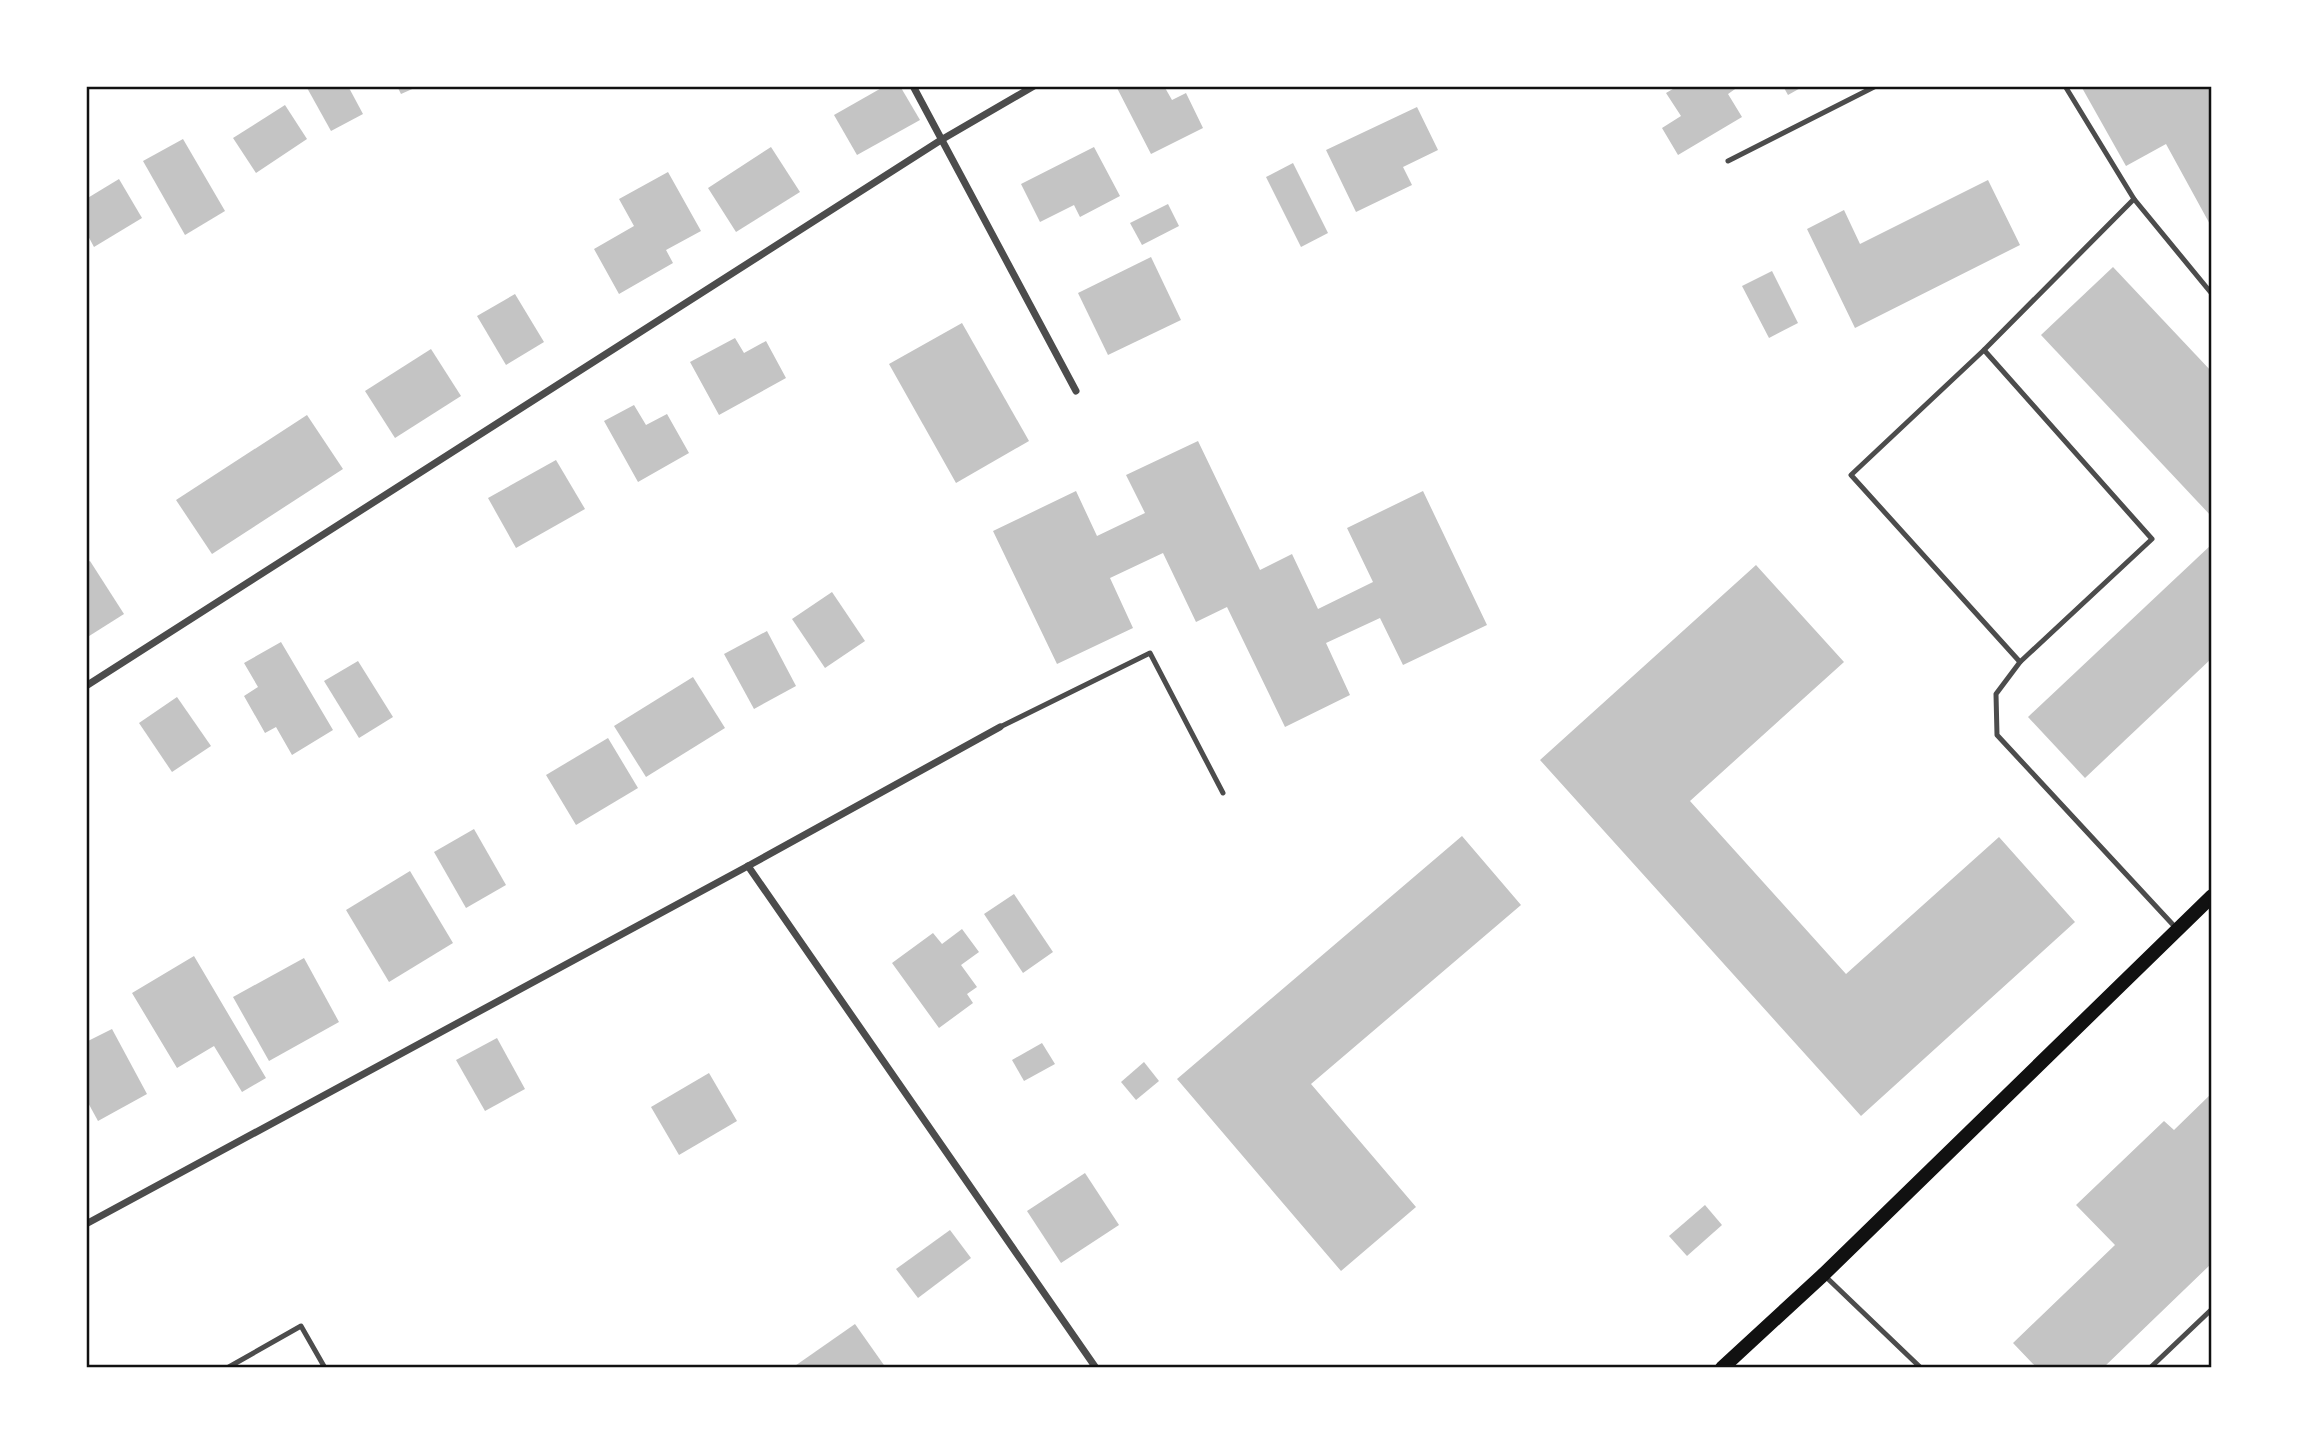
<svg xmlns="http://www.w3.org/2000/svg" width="2298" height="1454" font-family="'Sofia Sans Condensed',sans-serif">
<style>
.building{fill:#c4c4c4}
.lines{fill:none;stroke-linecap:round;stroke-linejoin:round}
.service{stroke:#4c4c4c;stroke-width:5}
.minor{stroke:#4c4c4c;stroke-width:7}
.secondary{stroke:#111;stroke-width:14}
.neatline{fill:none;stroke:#111;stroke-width:2.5}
</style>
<rect width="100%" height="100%" fill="#fff"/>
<g class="building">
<path d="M306,86H348L363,114L331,131Z"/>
<path d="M397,86H419L401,94Z"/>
<path d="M885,86H900L920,120L857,155L834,115Z"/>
<path d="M1116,86H1164L1172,100L1186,93L1203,128L1151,154Z"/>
<path d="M1678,86H1737L1738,87L1728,94L1742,117L1678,155L1662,128L1681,116L1666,93Z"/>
<path d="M1783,86H1804L1788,95Z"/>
<path d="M2081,86H2212V228L2166,144L2126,166Z"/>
<path d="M285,105L307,139L256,173L233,138Z"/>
<path d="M1417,107L1438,150L1403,167L1412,185L1356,212L1326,150Z"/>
<path d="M183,139L225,211L185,235L143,161Z"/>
<path d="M771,147L800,192L736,232L708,188Z"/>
<path d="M1094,147L1120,196L1080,217L1074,205L1040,222L1021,184Z"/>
<path d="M1293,163L1328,233L1301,247L1266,177Z"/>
<path d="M668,172L701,231L666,250L673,263L619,294L594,249L634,226L619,199Z"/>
<path d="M119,179L142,218L94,247L86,232V199Z"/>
<path d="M1988,180L2020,245L1855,328L1807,229L1844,210L1860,244Z"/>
<path d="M1168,204L1179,226L1142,245L1130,223Z"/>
<path d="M1151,257L1181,320L1108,355L1078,293Z"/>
<path d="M2113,267L2212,372V517L2041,335Z"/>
<path d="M1772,271L1798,323L1769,338L1742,286Z"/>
<path d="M515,294L544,342L506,365L477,316Z"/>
<path d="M962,323L1029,441L956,483L889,364Z"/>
<path d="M735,338L744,353L766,341L786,378L719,415L690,362Z"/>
<path d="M431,349L461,396L395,438L365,391Z"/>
<path d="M634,405L646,425L667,414L689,453L638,482L604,421Z"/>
<path d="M307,415L343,469L212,554L176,500Z"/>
<path d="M1198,441L1260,570L1292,554L1318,609L1373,582L1347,528L1423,491L1487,625L1403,665L1380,618L1326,643L1350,695L1285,727L1227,607L1196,622L1163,553L1110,578L1133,628L1057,664L993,531L1076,491L1097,536L1145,513L1126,475Z"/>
<path d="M556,460L585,509L516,548L488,498Z"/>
<path d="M2212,544V658L2085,778L2028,717Z"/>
<path d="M90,561L124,614L86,638V563Z"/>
<path d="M1756,565L1844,662L1690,801L1846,974L1999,837L2075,922L1861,1116L1540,760Z"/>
<path d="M832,592L865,641L825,668L792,619Z"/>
<path d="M767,631L796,686L754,709L724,654Z"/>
<path d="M281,642L333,730L292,755L276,727L265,733L244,696L258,687L244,663Z"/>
<path d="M358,661L393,717L359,738L324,681Z"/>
<path d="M693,677L725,728L646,777L614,726Z"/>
<path d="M177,697L211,746L172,772L139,723Z"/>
<path d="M608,738L638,788L576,825L546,775Z"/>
<path d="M474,829L506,885L466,908L434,852Z"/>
<path d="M1462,836L1521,905L1311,1084L1416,1207L1341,1271L1177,1079Z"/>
<path d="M410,871L453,943L389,982L346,910Z"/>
<path d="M1014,894L1053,952L1023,973L984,914Z"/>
<path d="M962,929L979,952L961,965L977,987L967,994L973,1003L939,1028L892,963L933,933L942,944Z"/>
<path d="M194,956L266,1078L242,1092L214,1046L177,1068L132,993Z"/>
<path d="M304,958L339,1022L269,1061L233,997Z"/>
<path d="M112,1029L147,1094L98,1121L86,1099V1042Z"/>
<path d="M497,1038L525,1089L485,1111L456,1060Z"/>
<path d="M1042,1043L1055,1064L1024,1081L1012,1060Z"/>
<path d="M1144,1062L1159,1081L1136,1100L1121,1082Z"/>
<path d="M709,1073L737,1121L679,1155L651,1107Z"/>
<path d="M2212,1093V1263L2103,1368H2037L2013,1343L2115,1245L2076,1205L2164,1121L2174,1130Z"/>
<path d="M1085,1173L1119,1225L1061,1263L1027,1211Z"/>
<path d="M1705,1205L1722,1225L1687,1256L1669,1236Z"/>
<path d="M950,1230L971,1258L918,1298L896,1269Z"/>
<path d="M855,1324L886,1368H792Z"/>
</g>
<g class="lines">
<g class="service">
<path d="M2065,86L2134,199"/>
<path d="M1728,161L1876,86"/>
<path d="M1984,350L2152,539L2020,662L1996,694L1997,735L2176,928"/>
<path d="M2020,662L1851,475L1984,350L2134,199L2212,294"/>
<path d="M1000,727L1150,653L1223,793"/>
<path d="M1825,1276L1921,1368"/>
<path d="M227,1368L301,1326L325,1368"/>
<path d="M2150,1368L2212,1309"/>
</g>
<g class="minor">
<path d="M913,86L1076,391"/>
<path d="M86,686L941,140L1034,86"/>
<path d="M748,866L1096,1368"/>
<path d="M86,1224L748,866L1000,727"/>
</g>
<path class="secondary" d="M1722,1368L1824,1274L2212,896"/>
</g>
<rect width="2298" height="1454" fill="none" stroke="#ffffff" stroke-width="175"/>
<rect x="88" y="88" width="2122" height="1278" class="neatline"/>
</svg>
